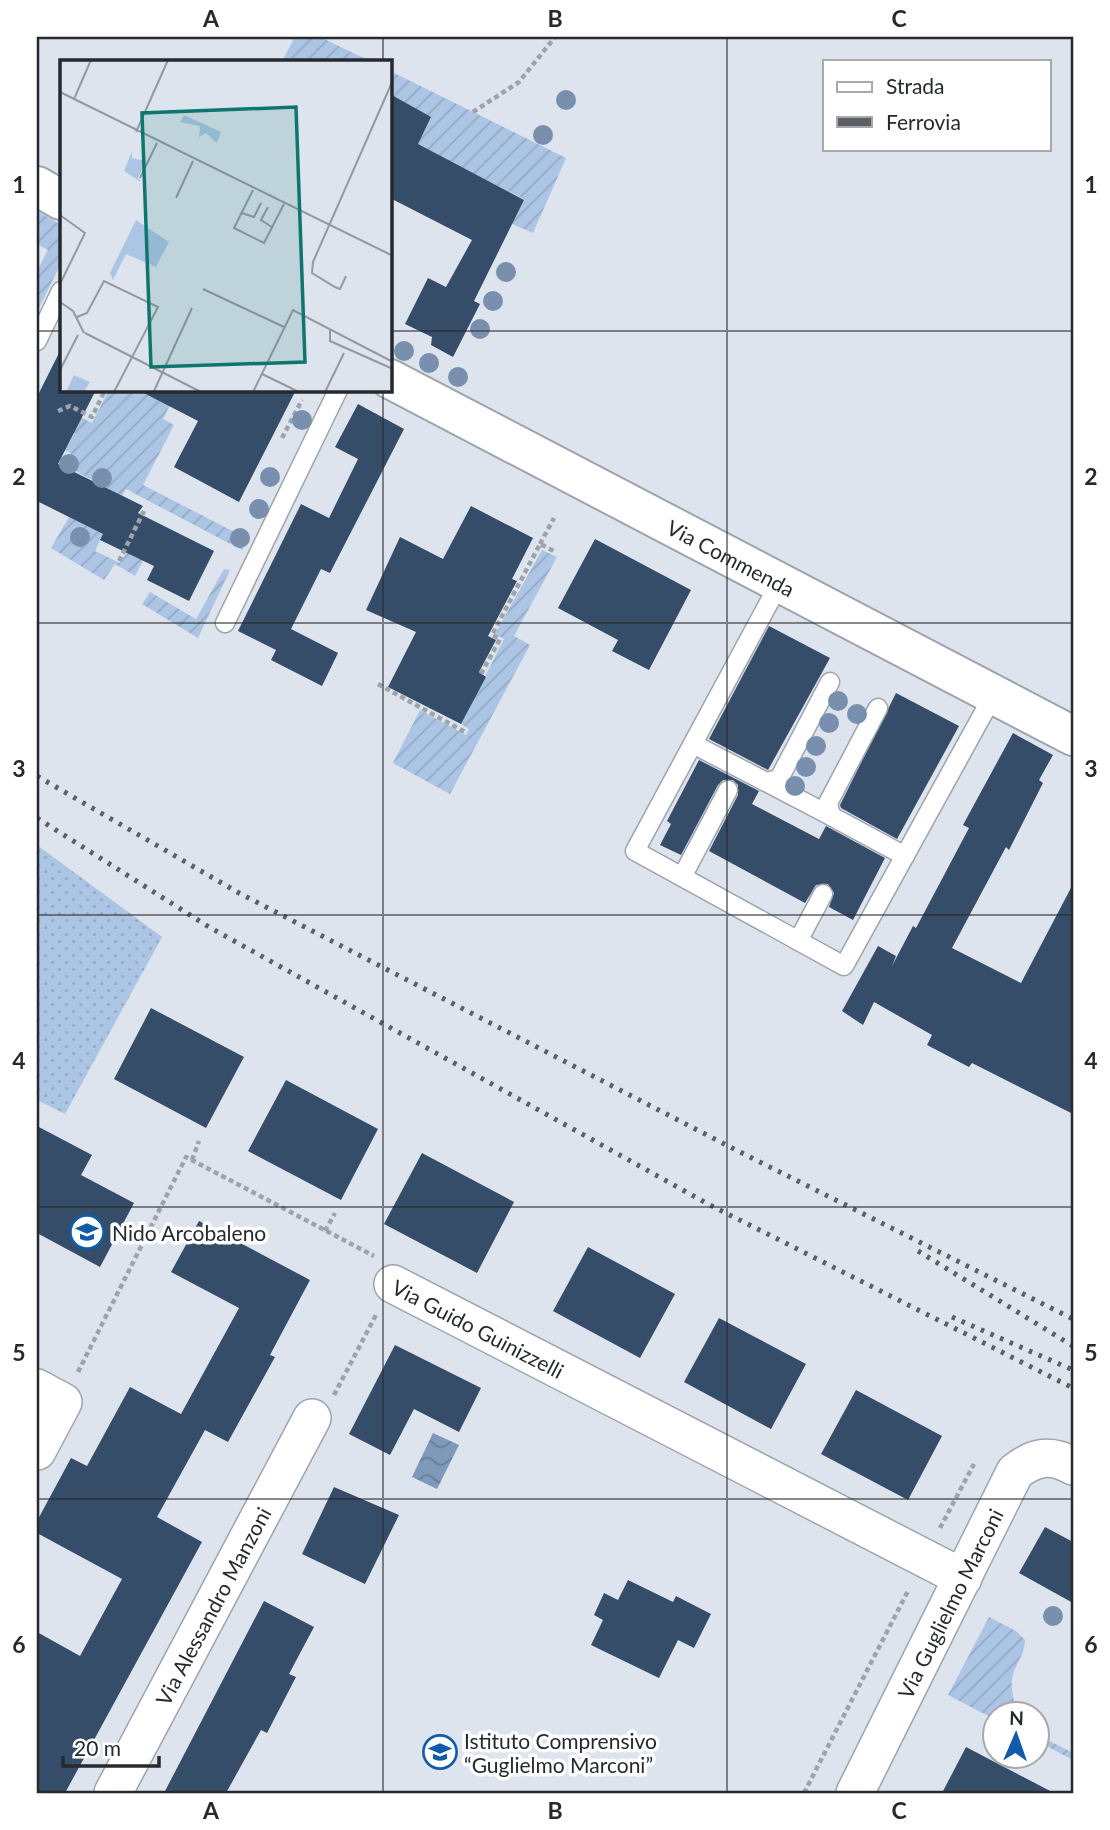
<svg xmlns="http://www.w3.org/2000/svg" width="1110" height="1830" font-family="Lato,sans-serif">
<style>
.grass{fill:url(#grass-dots)}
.garden{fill:url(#garden-furrows)}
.water{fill:url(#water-waves)}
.building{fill:#364d6a}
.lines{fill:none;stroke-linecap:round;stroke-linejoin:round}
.service-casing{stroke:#9da4ad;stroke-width:21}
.minor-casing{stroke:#9da4ad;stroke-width:40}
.tertiary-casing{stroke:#9da4ad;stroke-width:42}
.path{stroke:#9da3ab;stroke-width:4.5;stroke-dasharray:5 3.5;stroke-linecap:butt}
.service{stroke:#fff;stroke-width:18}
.minor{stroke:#fff;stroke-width:37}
.tertiary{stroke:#fff;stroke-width:38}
.rail{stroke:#5c6066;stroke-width:5;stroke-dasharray:3.5 7;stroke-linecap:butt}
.tree{fill:#7890ad}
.grid{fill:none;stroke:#26292d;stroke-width:2;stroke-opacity:0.55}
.labels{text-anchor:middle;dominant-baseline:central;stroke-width:7;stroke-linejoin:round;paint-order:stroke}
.street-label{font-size:21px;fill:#26292d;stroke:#fff}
.poi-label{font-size:21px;fill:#26292d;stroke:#fff;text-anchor:start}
.inset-road{fill:none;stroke:#9499a1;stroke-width:2}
.view{fill:#0f766e;fill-opacity:0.15;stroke:#0f766e;stroke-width:3.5}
.inset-edge{fill:none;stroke:#26292d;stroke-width:3.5}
.neatline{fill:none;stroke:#26292d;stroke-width:2.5}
.grid-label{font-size:23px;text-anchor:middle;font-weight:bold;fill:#26292d}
</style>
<defs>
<pattern id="grass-dots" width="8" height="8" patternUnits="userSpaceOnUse" patternTransform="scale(1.75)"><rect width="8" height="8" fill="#acc5e4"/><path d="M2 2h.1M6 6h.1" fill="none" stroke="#94a9c4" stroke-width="1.8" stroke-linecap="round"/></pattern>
<pattern id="garden-furrows" width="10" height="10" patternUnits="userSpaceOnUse" patternTransform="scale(1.75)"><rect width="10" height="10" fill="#acc5e4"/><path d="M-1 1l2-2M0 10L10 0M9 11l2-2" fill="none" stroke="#94a9c4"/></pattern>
<pattern id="water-waves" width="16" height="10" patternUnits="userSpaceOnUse" patternTransform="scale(1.75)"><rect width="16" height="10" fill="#7f99ba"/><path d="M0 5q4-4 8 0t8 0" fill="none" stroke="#687d98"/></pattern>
</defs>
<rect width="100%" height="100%" fill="#dde4ee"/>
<path class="grass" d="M37,845L162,937L65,1114L37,1100Z"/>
<g class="garden">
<path d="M295,37H320L370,61H282Z"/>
<path d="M390,71L566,158L533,233L512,224L524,199L400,137L390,95Z"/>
<path d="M37,211L61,225V263L37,312V271L48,250L37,244Z"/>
<path d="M109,390H138L160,401L166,390L175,395L163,419L174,425L143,485L248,539L242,550L126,489L122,496L64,465L71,453L65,450L75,433L60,425L67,410L92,423Z"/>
<path d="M69,517L103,534L95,551L120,563L146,522L160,528L135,576L115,564L104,580L51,548Z"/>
<path d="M542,550L557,557L514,636L530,645L450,794L393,763L420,710L466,735L469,729L461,724L504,639L495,634Z"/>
<path d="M224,569L230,570L198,638L142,604L150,592L196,619Z"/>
<path d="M989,1617L1016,1631L1025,1640C1025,1655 1014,1665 1012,1679C1010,1691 1016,1700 1014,1714H995L994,1719L948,1695Z"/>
<path d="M1036,1734L1073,1753V1760L1037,1741Z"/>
</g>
<path class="water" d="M433,1433L459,1445L437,1489L412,1477Z"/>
<g class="building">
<path d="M390,94L431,117L418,144L524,200L474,301L480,304L453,357L431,345L432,337L405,324L428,278L446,287L472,240L390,198Z"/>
<path d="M61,349V390H96L58,464L143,506L138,513L214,551L189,601L147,580L154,566L100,540L103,534L39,502L37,506V397Z"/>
<path d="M138,390H296L239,502L174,467L198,421Z"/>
<path d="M358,404L404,429L330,573L321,569L291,629L338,653L322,686L271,660L276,650L238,631L301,504L329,518L358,459L335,447Z"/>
<path d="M471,506L533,538L512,579L517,581L488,636L496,640L479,672L486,677L461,724L388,687L416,632L366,610L400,537L443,559Z"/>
<path d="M595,539L691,590L649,670L612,651L618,640L558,608Z"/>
<path d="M769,626L830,658L768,770L709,739Z"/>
<path d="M896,693L959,726L897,839L841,808L840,805Z"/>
<path d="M1013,733L1053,755L1039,780L1043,783L1009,850L1006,847L952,948L1021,983L1073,884V1114L972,1063L969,1067L927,1045L932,1035L874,1002L863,1025L842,1011L878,946L896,956L892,966L913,926L916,928L969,828L963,825Z"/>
<path d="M699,760L759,791L752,804L819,839L826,826L885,858L853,920L829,907L834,893L828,884L816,885L805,903L709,851L738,795V785L733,780H723L718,785L681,855L660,845L671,824L667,821Z"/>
<path d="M151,1008L244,1057L206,1128L114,1079Z"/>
<path d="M286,1080L378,1129L341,1200L248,1151Z"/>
<path d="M37,1126L92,1155L81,1175L134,1203L100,1267L37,1233Z"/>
<path d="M422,1153L514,1202L477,1273L384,1224Z"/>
<path d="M199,1221L310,1280L270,1355L275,1357L228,1442L205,1430L157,1517L202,1542L65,1793H37V1632L80,1656L122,1579L37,1533V1521L71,1458L87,1466L130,1387L181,1414L239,1308L171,1272Z"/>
<path d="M588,1247L675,1294L640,1358L553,1311Z"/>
<path d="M719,1318L806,1364L771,1429L684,1382Z"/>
<path d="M395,1345L481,1388L459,1432L414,1409L390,1455L349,1434Z"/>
<path d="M856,1390L942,1436L908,1500L821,1454Z"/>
<path d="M334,1487L399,1515L365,1584L302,1554Z"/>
<path d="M1045,1527L1073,1542V1603L1019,1573Z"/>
<path d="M628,1580L673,1602L676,1596L711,1614L694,1648L678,1640L659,1678L591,1645L603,1620L594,1615L604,1593L618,1600Z"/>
<path d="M264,1601L314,1627L289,1674L296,1677L267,1733L261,1730L226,1793H164Z"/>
<path d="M966,1747L1054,1793H942Z"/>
</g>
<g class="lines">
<g class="service-casing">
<g id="service">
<path d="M37,341L61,291"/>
<path d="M779,584L635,851L844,966L994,694"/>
<path d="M225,623L338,390"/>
<path d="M878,708L828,803L831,816L905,856"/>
<path d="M693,744L766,782L779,779L830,682"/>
<path d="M766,782L831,816"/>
<path d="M682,877L728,790"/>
<path d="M798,941L823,894"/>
</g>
</g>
<g class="minor-casing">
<g id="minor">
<path id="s1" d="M393,1284L963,1578"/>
<path d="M37,1388L63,1402L37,1451"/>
<path id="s2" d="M113,1793L312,1418"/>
<path id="s3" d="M855,1793L1015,1472C1035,1456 1051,1454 1073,1466"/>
</g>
</g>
<g class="tertiary-casing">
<g id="tertiary">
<path d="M37,186L61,200"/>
<path id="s4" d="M390,379L1073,736"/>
</g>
</g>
<g class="path">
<path d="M473,112L519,82L555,37"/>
<path d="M58,411L70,406L92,417L105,390"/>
<path d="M282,438L302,400"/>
<path d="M540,544L554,518"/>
<path d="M119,561L144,511"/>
<path d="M481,674L500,639L492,635L540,544L554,551"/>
<path d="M378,684L465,732"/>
<path d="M192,1160L199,1141"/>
<path d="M325,1231L335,1213"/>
<path d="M78,1372L186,1157L374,1256"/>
<path d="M334,1395L377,1313"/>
<path d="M940,1528L974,1464"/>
<path d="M804,1793L909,1589"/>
</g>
<use href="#service" class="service"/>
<use href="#minor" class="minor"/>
<use href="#tertiary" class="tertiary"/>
<g class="rail">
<path d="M37,776L239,893L736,1150L1073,1319"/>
<path d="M37,818L209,927L708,1204L1073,1388"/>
<path d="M918,1251L1073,1346"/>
<path d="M952,1317L1073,1370"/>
</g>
</g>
<g class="tree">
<circle cx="566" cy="100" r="10"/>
<circle cx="543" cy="135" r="10"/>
<circle cx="506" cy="272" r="10"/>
<circle cx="493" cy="301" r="10"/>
<circle cx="480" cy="329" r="10"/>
<circle cx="404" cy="351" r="10"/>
<circle cx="429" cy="363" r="10"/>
<circle cx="458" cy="377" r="10"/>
<circle cx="302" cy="420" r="10"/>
<circle cx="69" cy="464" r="10"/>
<circle cx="270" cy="477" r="10"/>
<circle cx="102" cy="478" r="10"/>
<circle cx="259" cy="509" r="10"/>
<circle cx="80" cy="537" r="10"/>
<circle cx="240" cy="538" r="10"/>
<circle cx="838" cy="701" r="10"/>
<circle cx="857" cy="714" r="10"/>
<circle cx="829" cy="723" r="10"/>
<circle cx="816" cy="746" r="10"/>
<circle cx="806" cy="767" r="10"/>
<circle cx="795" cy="786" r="10"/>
<circle cx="1053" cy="1616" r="10"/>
</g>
<path class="grid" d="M383,37V61M727,37V1793M37,331H61M390,331H1073M383,390V1793M37,623H1073M37,915H1073M37,1207H1073M37,1499H1073"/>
<defs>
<g id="school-ring" transform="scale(1.75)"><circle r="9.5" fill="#fff" stroke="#105baa" stroke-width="1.5"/><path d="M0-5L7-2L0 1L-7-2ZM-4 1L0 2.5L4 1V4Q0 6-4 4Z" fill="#105baa"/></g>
</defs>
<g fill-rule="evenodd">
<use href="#school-ring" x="87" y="1232"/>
<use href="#school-ring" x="440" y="1752"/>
</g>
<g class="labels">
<g class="street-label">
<text stroke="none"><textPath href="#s4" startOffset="385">Via Commenda</textPath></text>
<text stroke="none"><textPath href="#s1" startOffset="96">Via Guido Guinizzelli</textPath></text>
<text stroke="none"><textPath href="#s3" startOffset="212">Via Guglielmo Marconi</textPath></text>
<text stroke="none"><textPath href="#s2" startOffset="212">Via Alessandro Manzoni</textPath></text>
</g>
<g class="poi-label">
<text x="112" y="1232">Nido Arcobaleno</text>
<text x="464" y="1740">Istituto Comprensivo<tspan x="464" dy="24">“Guglielmo Marconi”</tspan></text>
</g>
</g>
<g transform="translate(60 60)">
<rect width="332" height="332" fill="#dde4ee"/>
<path d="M76,160L109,182L96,207L66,194L53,220L50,213ZM14,315L30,322L24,332H6Z" fill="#acc5e4"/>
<path d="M124,55L161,72L157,83L146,73L139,77L140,66L120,62ZM72,91V98L86,101L78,118L81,122L64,111Z" fill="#acc5e4"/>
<path class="inset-road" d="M0,32L333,196M14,39L31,0M76,72L108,0M80,118L97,83M193,130L174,168L204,183L224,144M116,138L133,101M208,147L201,160L212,167M182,153L194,157L201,143M0,155L25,173L0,224M286,216L280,229L275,227L252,213L253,202L333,20M143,229L224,267M0,242L13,251L24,273M17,257L27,253L44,221L98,247L54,332M270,269V281L333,309M25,273L141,332M0,310L18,275M202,314L239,332M94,331L132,248M193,332L233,250L333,302M265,332L284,293"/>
<path class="view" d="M236,47L245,302L91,307L82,53Z"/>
<rect width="332" height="332" class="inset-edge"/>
</g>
<rect width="1110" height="1830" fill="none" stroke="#ffffff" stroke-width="77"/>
<rect x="823" y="60" width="228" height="91" fill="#ffffff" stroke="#a8a9ab" stroke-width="2"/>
<rect x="837" y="82" width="35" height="10" fill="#ffffff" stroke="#a8a9ab" stroke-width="2"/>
<text x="886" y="94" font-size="21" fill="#26292d">Strada</text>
<rect x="837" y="117" width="35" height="10" fill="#5c6066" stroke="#a8a9ab" stroke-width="2"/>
<text x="886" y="130" font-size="21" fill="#26292d">Ferrovia</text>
<g transform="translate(1016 1735) rotate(2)"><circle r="33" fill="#ffffff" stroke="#a8a9ab" stroke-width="2"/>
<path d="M0-5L12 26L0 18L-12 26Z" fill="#105baa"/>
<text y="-10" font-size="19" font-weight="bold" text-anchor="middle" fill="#26292d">N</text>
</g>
<path d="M63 1756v10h96v-10" fill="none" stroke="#26292d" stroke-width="3.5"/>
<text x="74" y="1756" font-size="21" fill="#26292d" stroke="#ffffff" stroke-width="5" paint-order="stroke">20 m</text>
<rect x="38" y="38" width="1034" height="1754" class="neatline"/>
<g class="grid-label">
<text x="211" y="27">A</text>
<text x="555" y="27">B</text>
<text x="899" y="27">C</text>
<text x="19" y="193">1</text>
<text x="1091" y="193">1</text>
<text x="19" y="485">2</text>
<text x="1091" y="485">2</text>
<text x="19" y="777">3</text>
<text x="1091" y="777">3</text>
<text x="19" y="1069">4</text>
<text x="1091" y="1069">4</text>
<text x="19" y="1361">5</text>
<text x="1091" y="1361">5</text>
<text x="19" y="1653">6</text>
<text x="1091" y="1653">6</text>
<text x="211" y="1819">A</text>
<text x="555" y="1819">B</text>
<text x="899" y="1819">C</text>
</g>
</svg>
